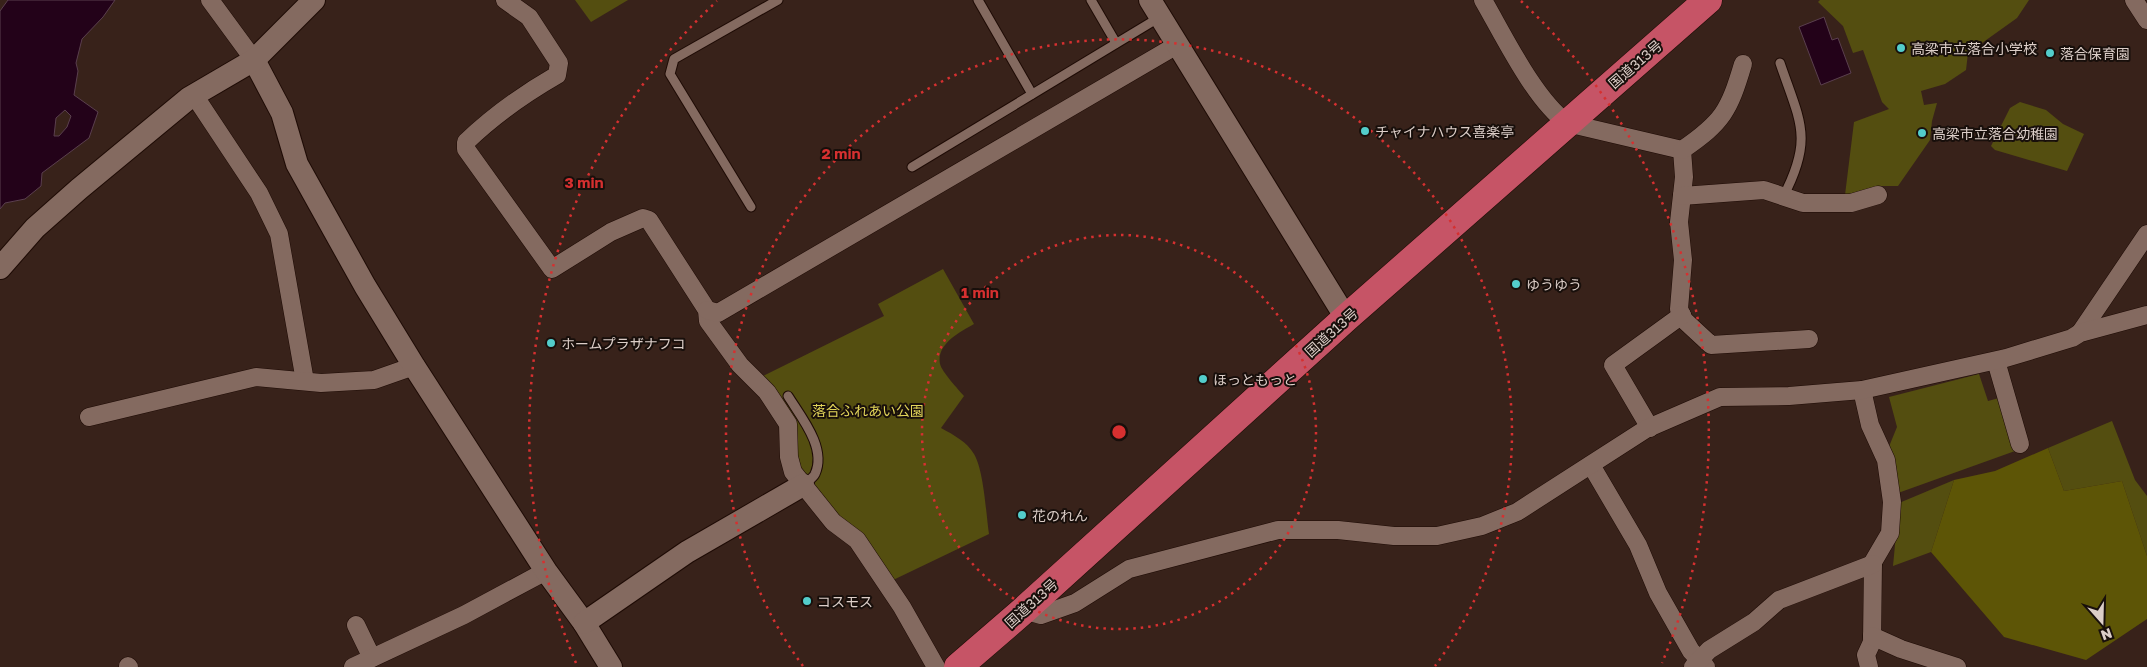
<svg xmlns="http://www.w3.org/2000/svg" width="2147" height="667" font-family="'Golos Text','Noto Sans JP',sans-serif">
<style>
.green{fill:#544e10}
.forest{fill:#5d5506}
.water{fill:#230219;stroke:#5a3f4e;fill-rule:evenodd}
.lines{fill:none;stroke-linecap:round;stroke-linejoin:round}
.service-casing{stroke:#1e0b05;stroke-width:11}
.minor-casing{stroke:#1e0b05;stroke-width:19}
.tertiary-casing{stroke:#1e0b05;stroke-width:24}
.trunk-casing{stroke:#1e0b05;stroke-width:29}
.service{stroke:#846a60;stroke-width:9}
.minor{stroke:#846a60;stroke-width:18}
.tertiary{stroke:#846a60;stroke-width:22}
.trunk{stroke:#c65466;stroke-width:28}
.ring{fill:none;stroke:#d63030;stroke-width:2.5;stroke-dasharray:2.5 5}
.poi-dot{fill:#53cdcb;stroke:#180f0b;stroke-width:2}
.labels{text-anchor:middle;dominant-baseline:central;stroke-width:4;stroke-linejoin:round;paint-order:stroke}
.poi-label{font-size:14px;fill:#dccec8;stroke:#180f0b;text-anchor:start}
.street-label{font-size:14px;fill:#dccec8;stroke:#180f0b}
.park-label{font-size:14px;fill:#e1d459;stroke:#180f0b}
.centre{fill:#d63030;stroke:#180f0b;stroke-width:2.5}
.ring-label{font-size:15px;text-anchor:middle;font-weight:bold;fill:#d63030;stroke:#180f0b;stroke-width:4;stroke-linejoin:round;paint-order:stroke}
</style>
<rect width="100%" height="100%" fill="#38221a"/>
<g class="green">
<path d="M575,0H628L591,22Z"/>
<path d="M1820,0H2029L2017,18L1968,53L1966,70L1945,84L1921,91L1924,105L1937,103L1932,121L1930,140L1898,186H1877L1845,195L1854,122L1889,109L1882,102L1863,50L1853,53L1843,26L1818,2Z"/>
<path d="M2020,102L2046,110L2063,124L2084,134L2067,171L1995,150L1991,146L2010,108Z"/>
<path d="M943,269L974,324C960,332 936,344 940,364C942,372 958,389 964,396L941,428C954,435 967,442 974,454C984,471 986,514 989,534L891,581L799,473L759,378L884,316L878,304Z"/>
<path d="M1979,374L1988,401L1999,398L2015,451L1898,493L1888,449L1897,427L1889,397Z"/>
<path d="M2112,421L2135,480L2147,496V556L2122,481L2064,491L2048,448Z"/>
<path d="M1954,480L1931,552L1893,566L1899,503Z"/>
</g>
<path class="forest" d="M2048,448L2064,491L2122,481L2147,556V619L2086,660L2004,637L1931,552L1954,480L1995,471Z"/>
<g class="water">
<path d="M8,0H115L103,17L82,39L76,63L78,71L74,95L98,112L89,138L42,173L41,186L25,199L5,203L0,209V11ZM65,110L71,116L67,127L59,136H54L56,118Z"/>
<path d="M1824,17L1832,40L1838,38L1851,73L1821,85L1799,27Z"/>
</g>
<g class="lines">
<g class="service-casing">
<g id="service">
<path d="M978,0L1032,94"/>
<path d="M1091,0L1116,43"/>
<path d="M1780,63C1800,122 1814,138 1783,197"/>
<path d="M912,167L1160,17"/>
<path d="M751,207L670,74L674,59L778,0"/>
<path d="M788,396C801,417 827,448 815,474C813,478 807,482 804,485"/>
</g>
</g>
<g class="minor-casing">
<g id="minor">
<path d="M210,0L254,60"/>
<path d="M505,0L529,17L559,63L557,75C524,94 494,115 466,142V149L552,269L611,232L643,218L649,220L707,310L708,321L740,365L767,392L788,424L789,457L793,472L833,522L857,540L902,607L936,667"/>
<path d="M1483,0C1504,36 1534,99 1567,123L1682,150L1684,177L1679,222L1683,260L1679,309L1684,320L1711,345L1809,339"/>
<path d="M2134,0L2147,20"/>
<path d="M194,95L259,193L279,234L305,381"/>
<path d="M1682,150C1723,122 1729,111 1743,64"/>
<path d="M1682,196L1764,190L1803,203H1851L1878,195"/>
<path d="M707,310L718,313L1177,45"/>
<path d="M2080,333L2147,234"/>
<path d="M1996,361L2020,444"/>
<path d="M1862,390L1870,425L1886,460L1892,502L1890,533L1873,562L1872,642L1866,655L1869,667"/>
<path d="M89,417L256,377L321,383L374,380L414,366"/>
<path d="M1650,428L1613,365L1682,315"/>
<path d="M1591,465L1638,545L1658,593L1691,651L1706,667"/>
<path d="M1024,610L1041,615L1075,603L1129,569L1278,530H1338L1394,536H1437L1482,526L1517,512L1646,429L1720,397L1789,396L1862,390L2006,358L2072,338L2080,333L2147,315"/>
<path d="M356,625L372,658"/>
<path d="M1872,636L1901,649L1957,667"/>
<path d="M128,666L129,667"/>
<path d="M353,667L464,615L546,571"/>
<path d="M1693,667L1709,650L1754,622L1779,600L1873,564"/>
</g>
</g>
<g class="tertiary-casing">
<g id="tertiary">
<path d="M1150,0L1346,318"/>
<path d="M254,60L282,113L297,164L365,286L414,366L546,571L584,623L611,667"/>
<path d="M0,268L35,228L79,189L189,98L254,60L314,0"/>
<path d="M584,623L687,552L803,485"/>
</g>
</g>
<g class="trunk-casing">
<path id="trunk" d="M958,667L1024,610L1346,318L1708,0"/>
</g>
<use href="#service" class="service"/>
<use href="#minor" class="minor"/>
<use href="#tertiary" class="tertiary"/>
<use href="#trunk" class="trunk"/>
</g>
<g class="ring">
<circle cx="1119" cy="432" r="197"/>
<path d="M803 666A393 393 0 1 1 1435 666"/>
<path d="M576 663A590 590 0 0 1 717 1M1521 1A590 590 0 0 1 1662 663"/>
</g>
<g class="poi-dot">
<circle cx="1901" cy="48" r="5"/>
<circle cx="2050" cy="53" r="5"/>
<circle cx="1365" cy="131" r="5"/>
<circle cx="1922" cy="133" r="5"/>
<circle cx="1516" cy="284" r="5"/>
<circle cx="551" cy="343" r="5"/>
<circle cx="1203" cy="379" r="5"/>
<circle cx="1022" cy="515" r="5"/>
<circle cx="807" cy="601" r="5"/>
</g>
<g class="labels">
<g class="poi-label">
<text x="1911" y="48">高梁市立落合小学校</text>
<text x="2060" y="53">落合保育園</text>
<text x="1375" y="131">チャイナハウス喜楽亭</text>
<text x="1932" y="133">高梁市立落合幼稚園</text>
<text x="1526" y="284">ゆうゆう</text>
<text x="561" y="343">ホームプラザナフコ</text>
<text x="1213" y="379">ほっともっと</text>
<text x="1032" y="515">花のれん</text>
<text x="817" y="601">コスモス</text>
</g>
<g class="street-label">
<text transform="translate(1635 64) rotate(-41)">国道313号</text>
<text transform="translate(1331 332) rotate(-42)">国道313号</text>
<text transform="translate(1031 603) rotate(-42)">国道313号</text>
</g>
<g class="park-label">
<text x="868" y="410">落合ふれあい公園</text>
</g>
</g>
<circle cx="1119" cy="432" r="8" class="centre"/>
<g class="ring-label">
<text x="841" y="159">2 min</text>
<text x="584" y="188">3 min</text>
<text x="980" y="298">1 min</text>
</g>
<g transform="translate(2102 622) rotate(160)" stroke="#180f0b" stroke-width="4" paint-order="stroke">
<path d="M0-4L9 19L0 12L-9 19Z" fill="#dccec8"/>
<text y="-8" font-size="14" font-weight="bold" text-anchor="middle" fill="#dccec8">N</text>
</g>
</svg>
